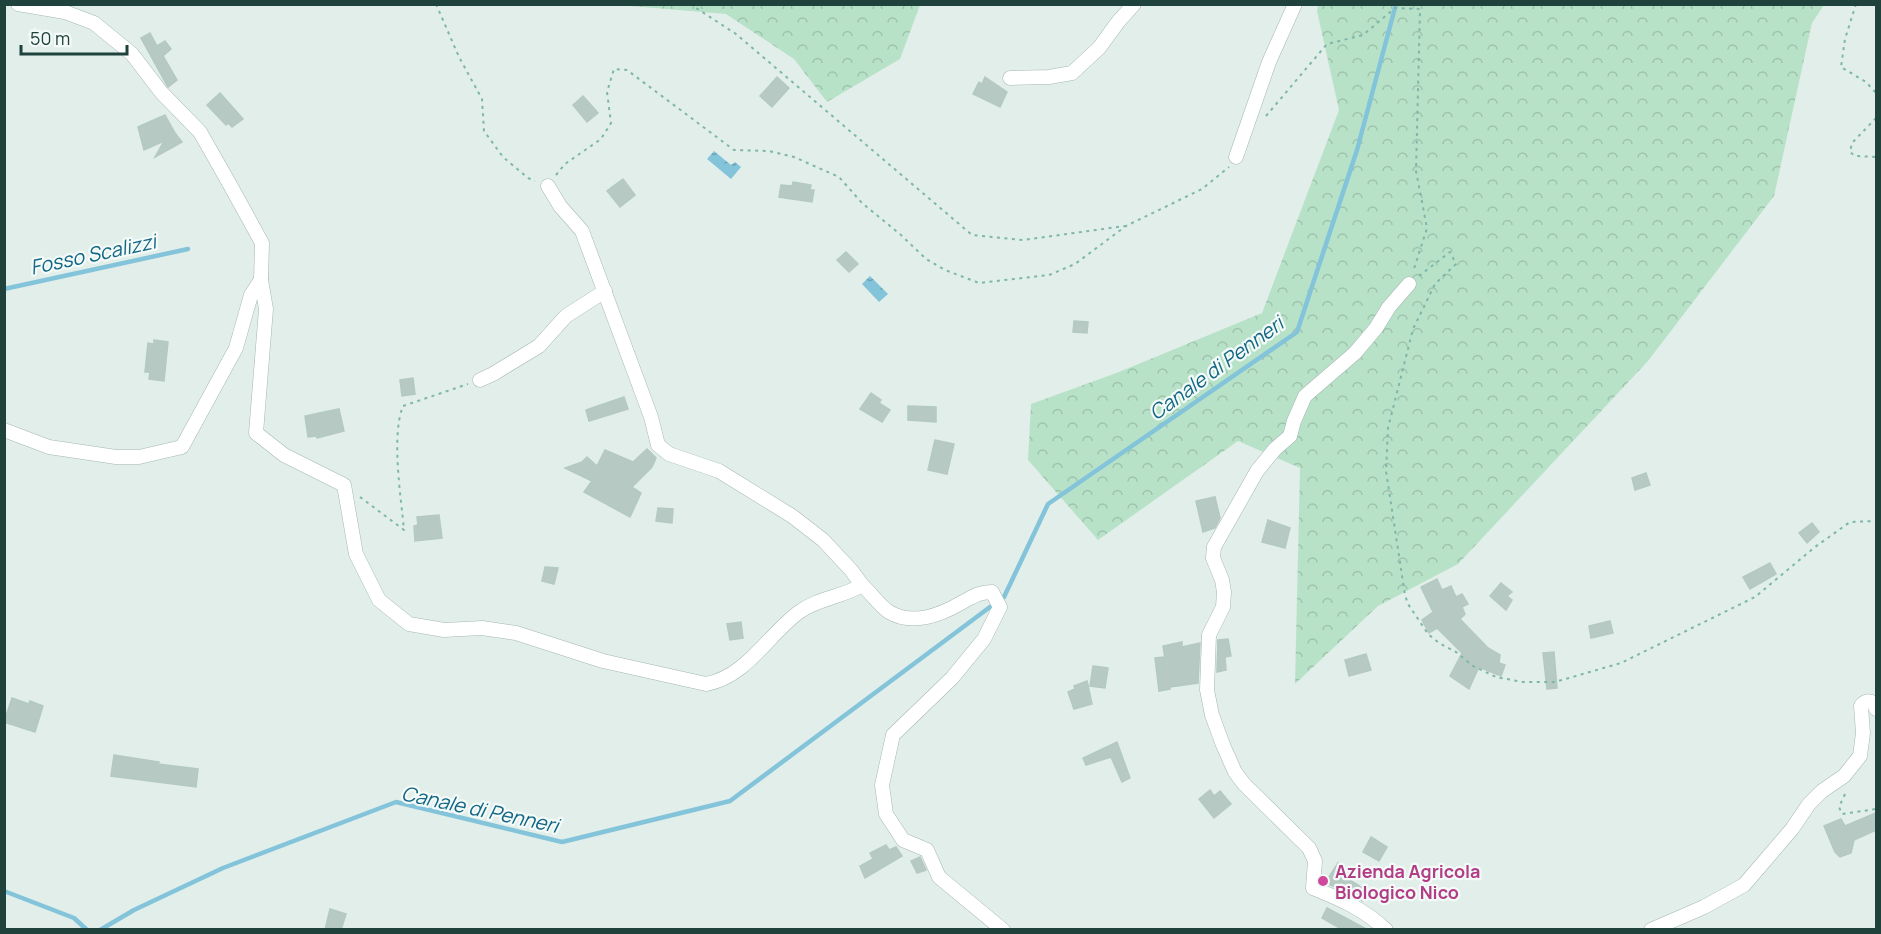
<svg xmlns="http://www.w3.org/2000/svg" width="1881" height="934" font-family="Manrope,sans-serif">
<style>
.forest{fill:url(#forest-crowns)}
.water{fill:url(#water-ripples)}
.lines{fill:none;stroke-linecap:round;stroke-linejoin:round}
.stream{stroke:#83c4da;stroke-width:4.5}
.building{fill:#b7c9c3;stroke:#b3c9c2;stroke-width:1.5}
.minor-casing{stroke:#a4b7b2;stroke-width:15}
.path{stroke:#7eb6aa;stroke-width:2;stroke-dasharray:3 4.5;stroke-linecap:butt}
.minor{stroke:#fff;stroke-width:14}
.hotel-dot{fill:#d1479c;stroke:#f3faf7;stroke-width:2}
.labels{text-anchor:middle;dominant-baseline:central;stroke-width:4.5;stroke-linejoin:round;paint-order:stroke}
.hotel-label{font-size:18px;font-weight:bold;fill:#b23c85;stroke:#f3faf7;text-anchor:start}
.water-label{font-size:20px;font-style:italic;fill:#126686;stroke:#f3faf7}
</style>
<defs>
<pattern id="forest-crowns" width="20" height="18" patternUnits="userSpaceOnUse" patternTransform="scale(1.5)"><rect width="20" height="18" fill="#b8e2c8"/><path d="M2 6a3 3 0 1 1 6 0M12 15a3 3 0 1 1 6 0" fill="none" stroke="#9ec3ad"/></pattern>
<pattern id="water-ripples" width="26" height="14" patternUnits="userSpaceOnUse" patternTransform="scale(1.5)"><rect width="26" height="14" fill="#83c4da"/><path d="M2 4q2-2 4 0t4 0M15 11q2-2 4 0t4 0" fill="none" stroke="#6ba1b2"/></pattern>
</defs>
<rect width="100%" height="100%" fill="#e2eeea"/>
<g class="forest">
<path d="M619,5H920L900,59L827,102L794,59L726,14Z"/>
<path d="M1318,5H1824L1812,23L1774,196L1648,361L1458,564L1378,606L1295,684L1300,468L1238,441L1098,540L1028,460L1031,404L1119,372L1262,313L1339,110L1317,11Z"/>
</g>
<g class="water">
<path d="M714,151L731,165L735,162L741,167L731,179L707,159Z"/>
<path d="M870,276L888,294L879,302L862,284Z"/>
</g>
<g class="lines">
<g class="stream">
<path d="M4,289L188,249"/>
<path d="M1004,597L1048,504L1297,332L1357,150L1396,4"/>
<path d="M4,891L74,918L87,930"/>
<path d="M100,930L134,910L223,868L396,802L562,842L730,801L990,607"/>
</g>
</g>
<g class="building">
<path d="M150,33L157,46L165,41L171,49L163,56L177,80L168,87L141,38Z"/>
<path d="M777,77L789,88L772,107L760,96Z"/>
<path d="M985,77L1007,92L1000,107L973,94L979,82L982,84Z"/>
<path d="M220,93L243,119L232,127L228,123L226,125L207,105Z"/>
<path d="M583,96L598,113L587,122L573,105Z"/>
<path d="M165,115L175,133L182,142L155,157L164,141L144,150L138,127Z"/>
<path d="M623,179L635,195L620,207L607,191Z"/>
<path d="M793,182L811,185L810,190H814L812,202L779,197L781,185L792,186Z"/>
<path d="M846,252L858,264L849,272L837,260Z"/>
<path d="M1074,321L1088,322L1087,333L1073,332Z"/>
<path d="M154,340L168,342L164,381L149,379L150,372H145L148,343L154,344Z"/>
<path d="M413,378L415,394L402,396L400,380Z"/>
<path d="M871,393L881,400L879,403L890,410L882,422L860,409Z"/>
<path d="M624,397L628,409L589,421L586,410Z"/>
<path d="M908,406L936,407V422L908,420Z"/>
<path d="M339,409L344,431L317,438V436L308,437L305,416Z"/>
<path d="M935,440L954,444L947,474L928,470Z"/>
<path d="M647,449L656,458L652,467L632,487L641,493L630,517L584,492L592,481L565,468L582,462L587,457L597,466L605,450L633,462Z"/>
<path d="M1646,473L1650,485L1635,490L1632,478Z"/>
<path d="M1215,497L1220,518L1215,528L1203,532L1196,501Z"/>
<path d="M658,508L673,509L672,523L656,521Z"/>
<path d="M439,515L442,538L415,541L414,526L418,525L417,517Z"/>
<path d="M1268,520L1290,528L1285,548L1262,542Z"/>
<path d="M1812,523L1819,532L1807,543L1799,533Z"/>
<path d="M1770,563L1776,574L1750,589L1743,577Z"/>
<path d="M545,567L558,568L554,584L542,581Z"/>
<path d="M1437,579L1442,590L1451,586L1456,597L1462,594L1468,604L1462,607L1465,614L1460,619L1488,648L1500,655L1499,663L1505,665L1501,676L1479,667L1469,689L1450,676L1462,653L1437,628L1429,633L1422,620L1433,612L1421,587Z"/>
<path d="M1501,583L1512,592L1507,596L1512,600L1506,610L1490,596Z"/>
<path d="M1610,621L1613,633L1591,638L1589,626Z"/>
<path d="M741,622L743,638L730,640L727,624Z"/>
<path d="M1228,639L1231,656L1225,657L1226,670L1217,672L1218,640Z"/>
<path d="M1182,642V647L1200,643L1198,683L1170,687V689L1159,691L1155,658L1164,657L1165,659L1163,646Z"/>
<path d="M1554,652L1557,688L1547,689L1543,653Z"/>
<path d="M1366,654L1371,670L1349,676L1345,660Z"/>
<path d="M1093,666L1108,668L1105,688L1090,686Z"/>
<path d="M1087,681L1092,704L1074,709L1068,692L1075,689L1074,686Z"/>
<path d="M12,698L29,704L30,701L43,706L35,732L4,722Z"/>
<path d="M1117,742L1130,778L1122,782L1111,757L1086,765L1083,758Z"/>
<path d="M114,755L159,762L158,764L198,769L196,787L111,776Z"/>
<path d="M1210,790L1214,796L1220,791L1231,804L1214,818L1199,799Z"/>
<path d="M1876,813V830L1854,840L1851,853L1840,857L1835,852L1824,826L1841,819L1845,826Z"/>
<path d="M1371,837L1387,847L1379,861L1363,852Z"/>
<path d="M886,845L889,850L896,847L902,856L865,878L860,866L873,859L870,853Z"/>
<path d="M920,857L926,870L917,873L911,861Z"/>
<path d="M1338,863L1349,870L1345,877L1369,892L1363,901L1338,888L1325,883Z"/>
<path d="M1327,908L1368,930H1343L1322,918Z"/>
<path d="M330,909L346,914L341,930H325Z"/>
</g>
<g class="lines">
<g class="minor-casing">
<g id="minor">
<path d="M18,4L65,12L94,23L132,54L161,92L200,132L229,183L262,243L261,280L266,309L256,433L284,455L344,485L356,554L379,600L409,624L444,630L482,628L516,633L603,661L706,684C746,677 768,635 799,612C818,598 843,597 862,585C871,593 879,605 889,612C913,626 940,615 961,603C972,597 979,592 992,592L1000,607L984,639L952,678L893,735L882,785L886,814L903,840L927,850L939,877L1003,930"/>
<path d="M1010,78L1049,77L1072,73L1099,48L1118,22L1134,4"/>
<path d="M1236,157L1269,62L1295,4"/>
<path d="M548,186L560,206L582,231L651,417L658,445L669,454L719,471L792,516L823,540L851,570L862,585"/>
<path d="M480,380L493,374L539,346L566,316L605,291"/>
<path d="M4,430L49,447L116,457H139L182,447L236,348L251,295L261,280"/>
<path d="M1386,930C1364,909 1340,899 1313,888L1315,861L1309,848L1244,784L1235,772L1223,745L1212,715L1207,690L1209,635L1223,607L1224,592L1222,580L1213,558L1214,547L1257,471L1275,449L1290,436L1294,421L1305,396L1355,353L1376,328L1389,307L1409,284"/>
<path d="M1651,930L1704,907L1744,885L1792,829L1809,804L1822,791L1844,776L1860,756L1863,733L1861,706C1864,701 1869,700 1874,703L1876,709"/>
</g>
</g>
<g class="path">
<path d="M436,4L459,57L482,99L484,131L503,157L528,178L535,181"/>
<path d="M690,4L736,34L972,235L1023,240L1125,226"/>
<path d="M1856,4L1845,39L1841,67L1866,82L1876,93"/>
<path d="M1266,116L1327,44L1363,35L1395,8L1420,9L1416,171L1427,228L1413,272"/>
<path d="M1876,118L1852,143L1850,152L1855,156L1876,157"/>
<path d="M556,175L565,164L601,139L611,123L607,92L614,69L627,70L734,150L769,151L794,157L839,177L862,203L901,235L926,259L945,270L979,283L1049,275L1075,264L1126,226L1202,189L1229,167"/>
<path d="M1419,276L1450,252L1456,264L1435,284L1413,329L1388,428L1386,471L1405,595L1408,604L1428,634L1439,643L1456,652L1473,666L1496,677L1523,682H1555L1621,663L1755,597L1815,547L1850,522L1876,521"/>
<path d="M360,497L404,530C401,497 391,436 403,406L468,384"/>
<path d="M1845,794L1839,807L1842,814L1876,809"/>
</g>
<use href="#minor" class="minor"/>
</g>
<circle class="hotel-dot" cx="1323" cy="881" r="6"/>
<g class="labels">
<g class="hotel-label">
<text x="1335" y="871">Azienda Agricola<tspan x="1335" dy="21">Biologico Nico</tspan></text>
</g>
<g class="water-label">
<text transform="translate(93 254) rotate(-12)">Fosso Scalizzi</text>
<text transform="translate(1216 368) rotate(-36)">Canale di Penneri</text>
<text transform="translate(480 809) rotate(12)">Canale di Penneri</text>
</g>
</g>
<rect width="1881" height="934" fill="none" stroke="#1f423c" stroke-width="12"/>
<path d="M21 45v9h106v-9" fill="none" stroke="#1f423c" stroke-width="3"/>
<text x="30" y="45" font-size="18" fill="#1f423c" stroke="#f3faf7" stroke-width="4.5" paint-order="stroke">50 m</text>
</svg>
